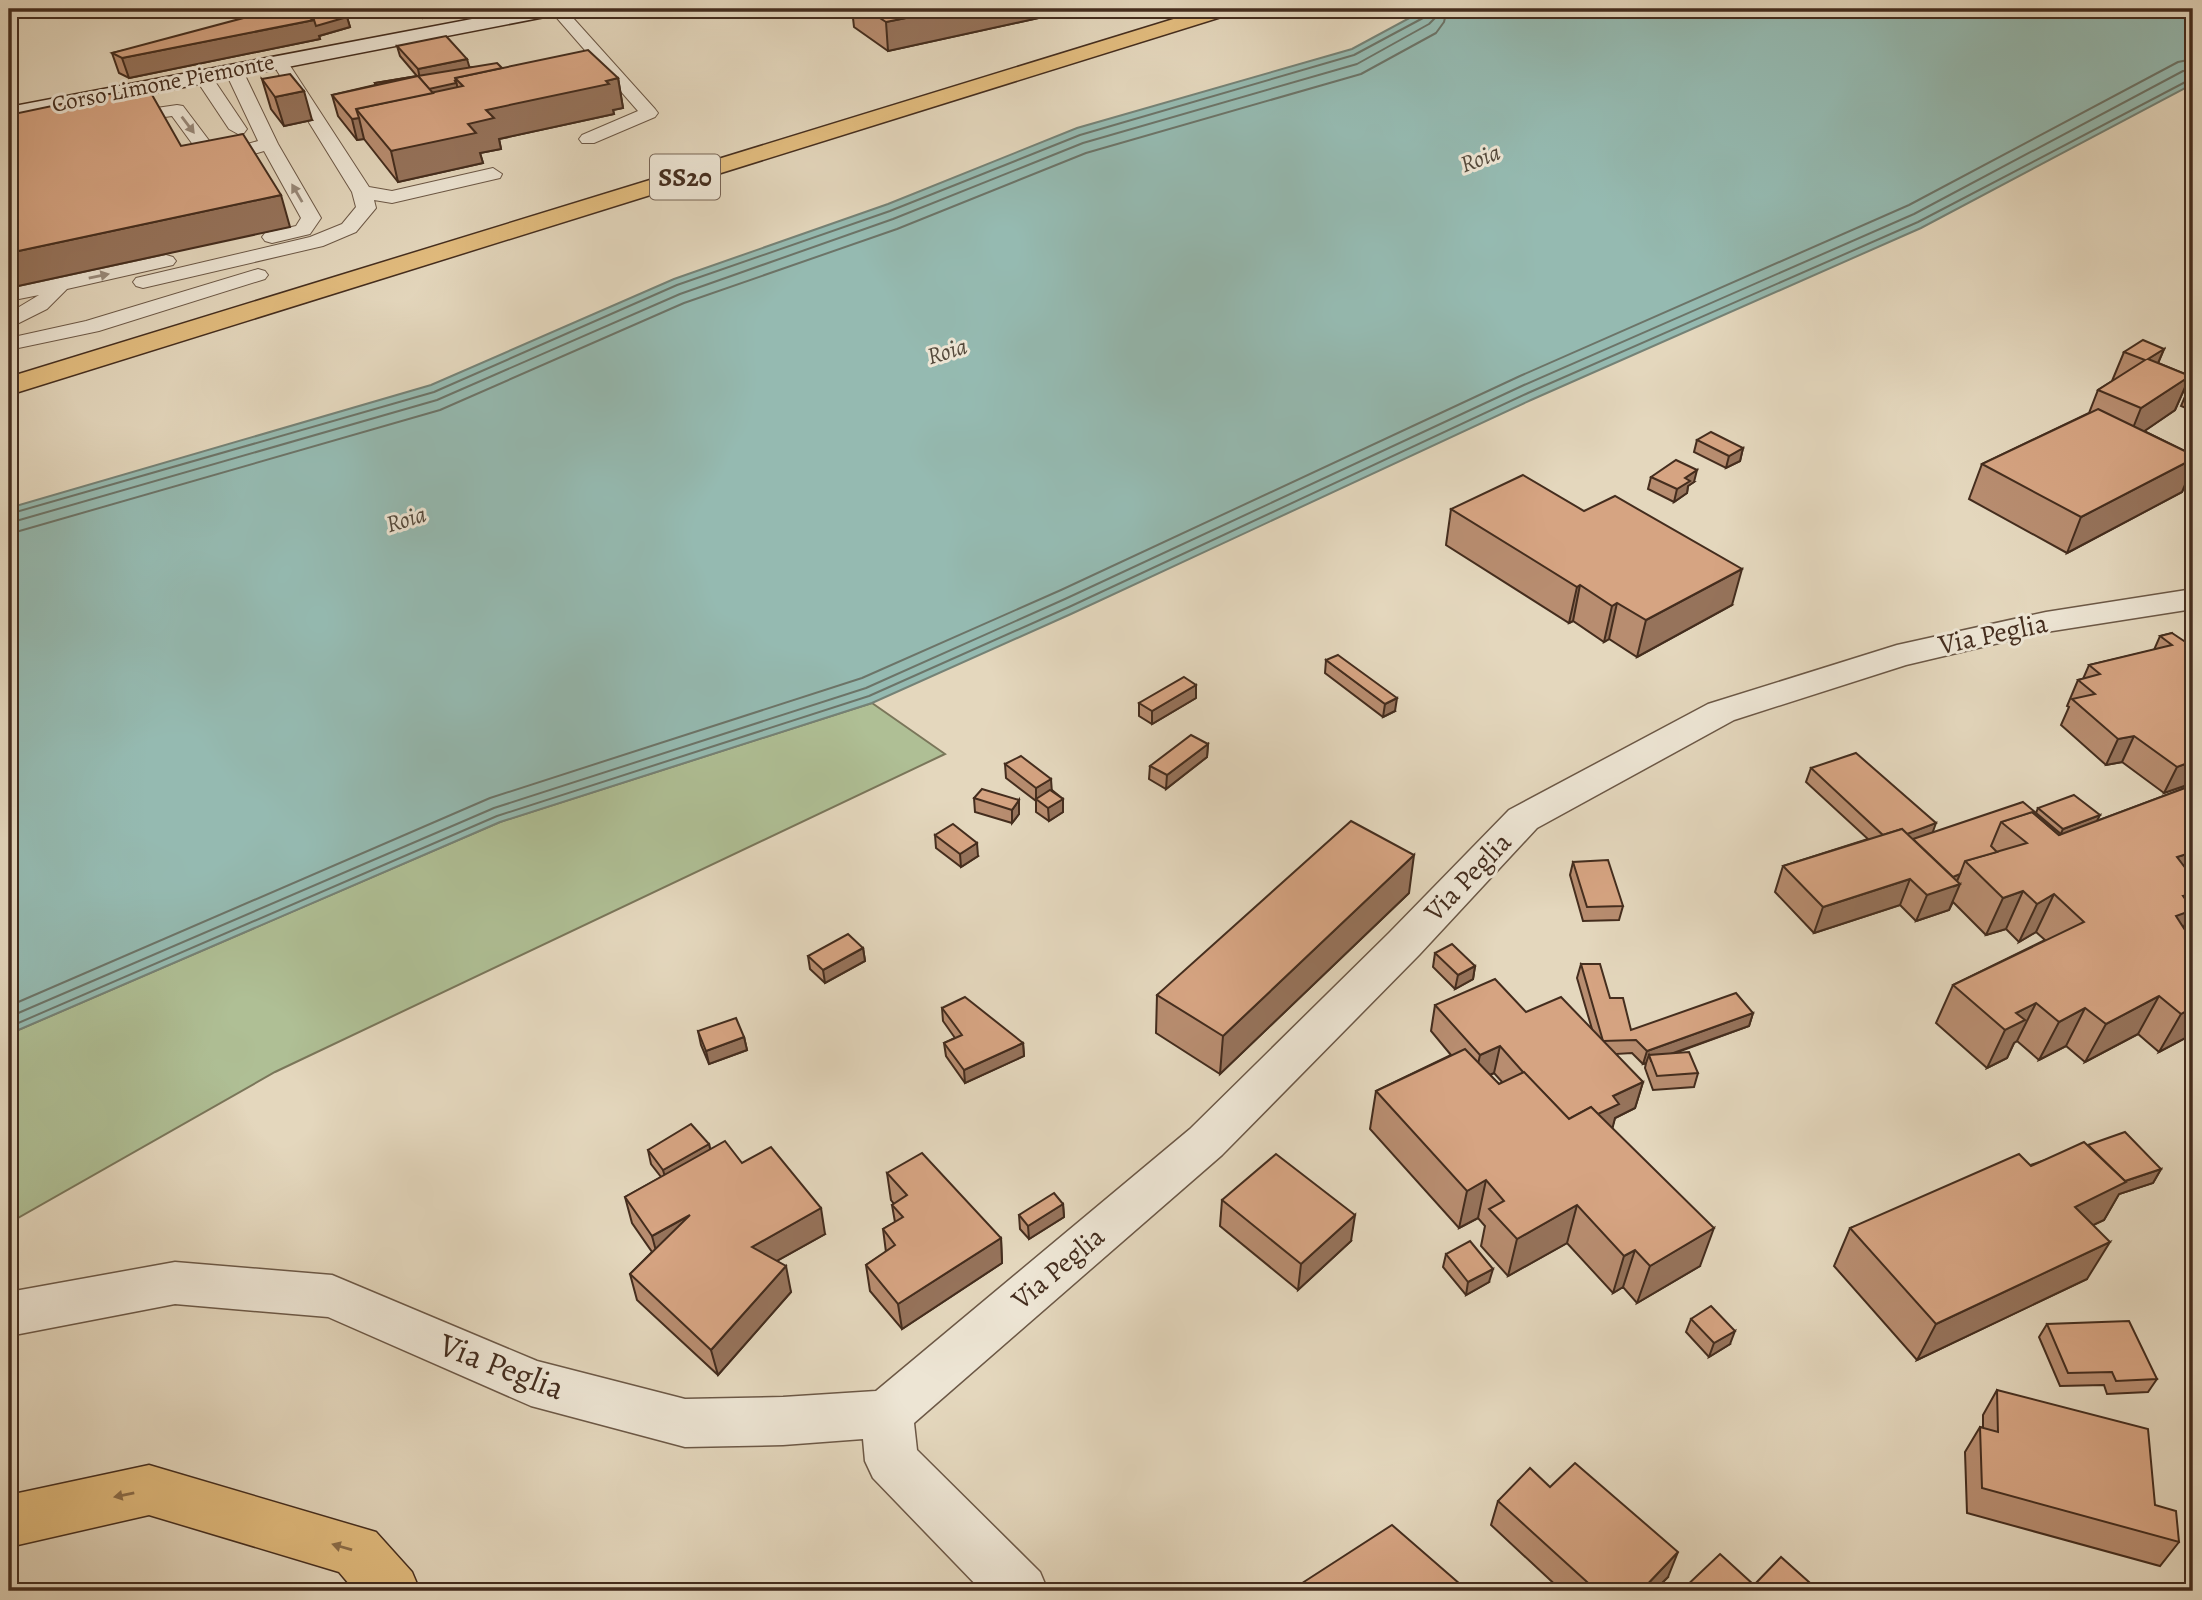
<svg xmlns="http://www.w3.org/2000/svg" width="2202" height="1600" font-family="Alegreya,serif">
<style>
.green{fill:#afbf95;stroke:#7a765a;stroke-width:2}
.water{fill:#95bab1;stroke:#758276;stroke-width:2}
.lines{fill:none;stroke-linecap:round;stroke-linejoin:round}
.shore{stroke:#6c7468;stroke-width:2}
.service-casing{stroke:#6c5846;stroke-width:2}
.minor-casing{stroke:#6c5846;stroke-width:3}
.secondary-casing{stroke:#442d1e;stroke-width:3}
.primary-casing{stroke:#442d1e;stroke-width:3}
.motorway-casing{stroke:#442d1e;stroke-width:3}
.service{fill:#ede5d4;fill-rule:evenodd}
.minor{fill:#ede5d4;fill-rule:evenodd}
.secondary{fill:#ede5d4;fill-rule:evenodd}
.primary{fill:#e2bc7e;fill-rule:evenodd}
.motorway{fill:#e2bc7e;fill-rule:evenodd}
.wall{fill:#b88d70;stroke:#442d1e;stroke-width:2;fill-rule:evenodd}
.shaded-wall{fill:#96735b;stroke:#442d1e;stroke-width:2}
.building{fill:#d6a482;stroke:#442d1e;stroke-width:2}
.oneway{fill:#988979}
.oneway2{fill:#8b6d49}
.labels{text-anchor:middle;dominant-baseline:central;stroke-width:6;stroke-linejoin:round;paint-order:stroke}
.far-street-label{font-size:23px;fill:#442d1e;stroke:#ede5d4}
.far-water-label{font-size:24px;font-style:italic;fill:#54493b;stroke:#ede5d4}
.shield{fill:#ede5d4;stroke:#776455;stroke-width:2}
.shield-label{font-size:26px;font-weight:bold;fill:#442d1e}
.street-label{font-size:28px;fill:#442d1e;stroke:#ede5d4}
.near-street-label{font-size:33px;fill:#442d1e;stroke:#ede5d4}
</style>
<rect width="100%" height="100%" fill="#e4d7bd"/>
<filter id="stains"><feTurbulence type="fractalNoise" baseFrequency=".00286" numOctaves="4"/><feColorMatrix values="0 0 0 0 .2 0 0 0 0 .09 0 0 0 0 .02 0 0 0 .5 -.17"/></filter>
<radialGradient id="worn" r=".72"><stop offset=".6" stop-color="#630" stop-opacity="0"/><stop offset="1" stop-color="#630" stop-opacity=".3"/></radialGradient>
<path class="green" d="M872,703L945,754L275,1072L9,1223V1034L500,822Z"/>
<path class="water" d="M1426,9H2193V84L1921,228L1531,400L1071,614L872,703L500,822L9,1034V508L431,385L674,279L888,204L1077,128L1352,49Z"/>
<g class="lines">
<g class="shore">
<path d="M9,514L434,392L677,285L890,211L1080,135L1354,55L1423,18L1427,9"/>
<path d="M9,523L437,400L680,294L893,219L1083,143L1357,64L1429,24L1435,18L1436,9"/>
<path d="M9,534L440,410L684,303L897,229L1086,153L1361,74L1436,33L1444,22L1447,9"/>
<path d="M9,1006L490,798L862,678L1061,590L1520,376L1909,205L2178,62L2193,59"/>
<path d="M9,1017L494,808L866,688L1065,599L1524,385L1914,214L2183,71L2193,70"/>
<path d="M9,1027L497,816L869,696L1069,607L1528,393L1918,222L2193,78"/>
</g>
<g class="service-casing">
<g id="service">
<path d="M549,9H565L655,109L658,113L655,117L594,143H582L579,139L582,135L638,111Z"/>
<path d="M279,56L287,61L369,187L392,191L493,168L502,174L500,178L392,203L374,200L376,208L356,232L323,246L143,288L136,286L133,282L136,278L310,237L342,224L356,207L352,192L271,61Z"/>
<path d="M233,64L242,69L278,144L321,218L310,234L272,243L265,241L262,237L265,233L296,226L301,218L264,151L251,155L242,149L244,145L258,141L224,69Z"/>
<path d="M202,70L208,71L247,129L244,133L238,134L229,129L193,75Z"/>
<path d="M177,105L183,106L220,155L222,159C217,167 201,170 191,168L189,164L191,160L202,157L172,116L122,123L113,118L122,113Z"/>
<path d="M166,255L173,257L176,261L173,265L67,289L47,309L9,328V313L39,295L9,301V289Z"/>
<path d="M258,269L265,271L268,275L265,279L99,331L9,350V338L86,321Z"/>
</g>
</g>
<g class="minor-casing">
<path id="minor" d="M2193,589V609L2046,632L1906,665L1734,720L1537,828L1419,955L1222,1155L914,1423L917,1450L1040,1572L1048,1591H982L873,1478L865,1461L863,1439L783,1445L685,1447L531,1406L328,1317L175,1304L9,1336V1292L175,1262L332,1275L537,1361L685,1399L783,1397L876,1391L1190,1129L1389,933L1509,810L1708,704L1897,645L2046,612Z"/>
</g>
<g class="secondary-casing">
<path id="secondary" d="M524,9H565L562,13L555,15L9,121V107Z"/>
</g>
<g class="primary-casing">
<path id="primary" d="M1206,9H1237L1234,13L9,395V377Z"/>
</g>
<g class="motorway-casing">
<path id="motorway" d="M149,1465L376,1532L412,1572L420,1591H355L339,1572L149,1515L9,1547V1495Z"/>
</g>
<use href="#service" class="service"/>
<use href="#minor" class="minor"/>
<use href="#secondary" class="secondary"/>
<use href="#primary" class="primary"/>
<use href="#motorway" class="motorway"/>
</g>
<g class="wall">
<path d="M416,9H470L423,18Z"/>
<path d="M852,9H1066V12L888,51L854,27Z"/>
<path d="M299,12L312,19L347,17L350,27L319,36L320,39L129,78L119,73L112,53Z"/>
<path d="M397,46L469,67L502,68L618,78L623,108L613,110L614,114L499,139L501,149L480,153L483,163L398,182L364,139L357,140L338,116L332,95L375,85V83L417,76L400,56Z"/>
<path d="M262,79L312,120L284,126L271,109Z"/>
<path d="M2164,349L2158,363L2190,376L2175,410L2144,431L2193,455V466L2182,492L2067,553L1969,499L1982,464L2089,413L2098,390L2112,381L2124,352Z"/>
<path d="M2193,388V411L2181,406L2186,394Z"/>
<path d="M1697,440L1743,448L1740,461L1726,468L1694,452Z"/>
<path d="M1651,477L1694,482L1688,486L1687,493L1674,502L1648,489Z"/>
<path d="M1451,509L1732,605L1637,657L1609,639L1604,642L1573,621L1569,623L1446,545Z"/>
<path d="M2172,633L2193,783L2164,793L2122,762L2106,765L2061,725L2069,707L2067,706L2078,680L2083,679L2089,665L2154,650L2160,636Z"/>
<path d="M1326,660L1395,711L1383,717L1325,673Z"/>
<path d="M1196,698L1152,724L1139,716V703Z"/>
<path d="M1208,744L1207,757L1166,789L1149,779L1150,766Z"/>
<path d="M1005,764L1052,790L1063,799V812L1049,821L1036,812V801L1006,778Z"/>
<path d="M1811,768L1932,833L2036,813L2038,808L2097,821L2193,785V910L2184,928L2193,1034L2159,1052L2138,1034L2085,1062L2066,1046L2039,1060L2017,1041L2014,1043L2007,1058L1987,1068L1936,1023L1953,985L2045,940L2036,932L2019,942L2006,929L1986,935L1953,902L1949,910L1916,921L1900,905L1814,933L1775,892L1783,866L1868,839L1806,782Z"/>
<path d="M974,798L1019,800V814L1012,823L975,812Z"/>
<path d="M935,835L978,856L961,867L936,848Z"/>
<path d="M1573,862L1623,906L1619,920L1583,921L1570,875Z"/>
<path d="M1409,893L1220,1074L1156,1033L1157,995Z"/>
<path d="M863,948L865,961L825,983L810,969L808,956Z"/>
<path d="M1435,953L1475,966L1473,979L1455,989L1433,967Z"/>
<path d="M1581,964L1610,998L1631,1030L1753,1013L1749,1026L1675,1053L1698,1073L1694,1087L1653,1090L1645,1068L1646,1063L1643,1064L1632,1053L1615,1054L1643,1082L1635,1108L1615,1118L1612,1128L1700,1266L1637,1303L1623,1287L1613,1293L1567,1243L1508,1276L1481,1246L1485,1226L1478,1218L1459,1228L1370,1129L1376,1091L1451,1055L1431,1031L1435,1005L1526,1012L1592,1029L1577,978ZM1494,1073L1503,1083L1499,1084L1490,1075Z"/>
<path d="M942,1008L1023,1043L1024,1056L965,1083L946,1056L944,1043L955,1038L943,1021Z"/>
<path d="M698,1031L744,1037L747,1050L709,1064L701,1045Z"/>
<path d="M709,1144L710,1150L742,1163L825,1234L777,1261L791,1292L718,1375L637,1300L630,1274L652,1252L632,1223L625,1197L661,1177L651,1164L648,1150Z"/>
<path d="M2088,1145L2161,1169L2153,1183L2119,1194L2104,1220L2093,1225L2087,1279L1917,1360L1834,1266L1850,1228Z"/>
<path d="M887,1173L1001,1238L1002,1263L902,1329L870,1291L866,1265L886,1252L883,1229L895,1222L892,1205L894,1204L891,1200Z"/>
<path d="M1222,1200L1351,1241L1298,1290L1220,1226Z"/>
<path d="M1063,1204L1064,1217L1029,1239L1020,1229L1019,1215Z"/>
<path d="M1446,1254L1489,1282L1466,1295L1443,1267Z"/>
<path d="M1691,1319L1730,1344L1709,1357L1686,1332Z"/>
<path d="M2047,1324L2157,1379L2148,1392L2107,1394L2104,1385L2060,1386L2039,1337Z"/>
<path d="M1997,1390L2155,1505L2179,1542L2160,1566L1967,1513L1965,1452L1980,1427L1983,1428V1415Z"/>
<path d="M1550,1487L1668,1577L1654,1591H1562L1491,1525L1498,1501Z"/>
</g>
<g class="shaded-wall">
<path d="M421,9H470L423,18Z"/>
<path d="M951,9H1066V12L888,51L886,22Z"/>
<path d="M347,17L350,27L319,36L320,39L129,78L122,58L314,20Z"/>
<path d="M467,59L470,69L420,79L418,69Z"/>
<path d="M618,78L623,108L613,110L614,114L499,139L501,149L480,153L483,163L398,182L391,151L468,124L486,110Z"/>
<path d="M456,81L459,94L426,100L424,90Z"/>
<path d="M304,91L312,120L284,126L275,97Z"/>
<path d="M359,118L364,139L357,140L352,119Z"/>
<path d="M281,195L290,227L9,288V253Z"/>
<path d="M2164,349L2150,382L2148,359Z"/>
<path d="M2190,376L2175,410L2127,443L2141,408Z"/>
<path d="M1743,448L1740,461L1726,468L1729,456Z"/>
<path d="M2193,459V466L2182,492L2067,553L2081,517Z"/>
<path d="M1697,470L1694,482L1688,486L1687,493L1674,502L1677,489L1685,478Z"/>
<path d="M1742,569L1732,605L1637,657L1646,620Z"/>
<path d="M1580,585L1573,621L1569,623L1577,587Z"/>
<path d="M1617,603L1609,639L1604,642L1612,606Z"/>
<path d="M1196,685V698L1152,724V711Z"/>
<path d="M1397,698L1395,711L1383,717L1385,704Z"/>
<path d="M2134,736L2122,762L2106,765L2118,739Z"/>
<path d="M1208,744L1207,757L1166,789L1167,775Z"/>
<path d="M2193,761V783L2164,793L2177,767Z"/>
<path d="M1051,779L1052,793L1036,799V788Z"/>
<path d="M1063,799V812L1049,821L1048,808Z"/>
<path d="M1019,800V814L1012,823V810Z"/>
<path d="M2100,815L2093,829L2057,842L2063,829Z"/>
<path d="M1936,823L1931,837L1909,844L1889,840Z"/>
<path d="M977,843L978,856L961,867L960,854Z"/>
<path d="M2193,852V883L2177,857Z"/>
<path d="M1414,855L1409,893L1220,1074L1223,1036Z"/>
<path d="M1960,874L1955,886L1960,884L1949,910L1916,921L1927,895L1947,879Z"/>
<path d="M1910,879L1900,905L1814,933L1823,907Z"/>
<path d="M2023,891L2006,929L1986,935L2003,898Z"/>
<path d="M2054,894L2036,932L2019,942L2037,904Z"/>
<path d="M2193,894V910L2172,948L2155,954L2183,896Z"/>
<path d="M863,948L865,961L825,983L823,970Z"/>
<path d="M1475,966L1473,979L1455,989L1458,975Z"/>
<path d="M2159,996L2138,1034L2085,1062L2106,1024Z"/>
<path d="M2036,1003L2017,1041L2014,1043L2007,1058L1987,1068L2005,1030L2016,1013Z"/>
<path d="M2193,1007V1034L2159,1052L2181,1014Z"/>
<path d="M2085,1008L2066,1046L2039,1060L2059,1022Z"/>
<path d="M1753,1013L1749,1026L1651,1061L1649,1055L1646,1063L1643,1064L1647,1051Z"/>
<path d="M744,1037L747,1050L709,1064L706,1051Z"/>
<path d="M1023,1043L1024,1056L965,1083L964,1070Z"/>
<path d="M1500,1046L1494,1073L1474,1082L1480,1055Z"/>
<path d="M1643,1082L1635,1108L1615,1118L1612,1130L1565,1153L1613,1096Z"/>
<path d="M709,1144L712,1157L667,1184L663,1170Z"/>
<path d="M2161,1169L2153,1183L2119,1194L2104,1220L2053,1244L2075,1207L2122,1182Z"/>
<path d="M1486,1180L1478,1218L1459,1228L1467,1191Z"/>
<path d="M1063,1204L1064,1217L1029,1239L1028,1226Z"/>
<path d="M1577,1205L1567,1243L1508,1276L1517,1239Z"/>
<path d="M821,1208L825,1234L757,1272L752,1247Z"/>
<path d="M690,1215L659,1262L652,1236Z"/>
<path d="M1355,1215L1351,1241L1298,1290L1301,1264Z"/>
<path d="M1714,1228L1700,1266L1637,1303L1650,1266Z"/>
<path d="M1001,1238L1002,1263L902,1329L898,1304Z"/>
<path d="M2110,1242L2087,1279L1917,1360L1936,1324Z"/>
<path d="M1635,1250L1623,1287L1613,1293L1624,1256Z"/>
<path d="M786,1266L791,1292L718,1375L711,1350Z"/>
<path d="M1493,1269L1489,1282L1466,1295L1468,1282Z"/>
<path d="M1735,1331L1730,1344L1709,1357L1714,1343Z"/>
<path d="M1678,1552L1668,1577L1654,1591H1641Z"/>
</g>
<g class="building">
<path d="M277,9H298L299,12L314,20L122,58L112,53Z"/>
<path d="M866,9H951L886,22Z"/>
<path d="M335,12L347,17L316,26L314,20L312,19Z"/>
<path d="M446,36L467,59L418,69L397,46Z"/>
<path d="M588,50L618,78L606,81L609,84L486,110L494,118L468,124L476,133L391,151L356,109L463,86L455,78Z"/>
<path d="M497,63L502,68L455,78L456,81H455L456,83L429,89L418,76L377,85L375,83Z"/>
<path d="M290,74L304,91L275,97L262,79Z"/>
<path d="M418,76L433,93L356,109L359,118L352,119L332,95Z"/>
<path d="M114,93H151L181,146L243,134L281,195L9,253V115Z"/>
<path d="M2143,340L2164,349L2148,359L2190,376L2141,408L2098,390L2145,360L2124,352Z"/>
<path d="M2193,388V397L2186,394Z"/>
<path d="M2098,409L2193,455V459L2081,517L1982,464Z"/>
<path d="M1711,432L1743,448L1729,456L1697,440Z"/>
<path d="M1676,460L1697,470L1685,478L1690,481L1677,489L1651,477Z"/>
<path d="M1523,475L1584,511L1615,496L1742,569L1646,620L1617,603L1612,606L1580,585L1577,587L1451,509Z"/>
<path d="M2172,633L2193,647V761L2177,767L2134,736L2118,739L2072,699L2095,694L2078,680L2100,674L2089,665L2172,645L2160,636Z"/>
<path d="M1338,655L1397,698L1385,704L1326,660Z"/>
<path d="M1184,677L1196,685L1152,711L1139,703Z"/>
<path d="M1191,735L1208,744L1167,775L1150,766Z"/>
<path d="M1856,753L1936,823L1907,834L1902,829L1883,835L1811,768Z"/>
<path d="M1021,756L1051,779L1036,788L1005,764Z"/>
<path d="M2193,785V852L2177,857L2193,878V894L2183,896L2193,910L2176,916L2185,930L2193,929V1007L2181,1014L2159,996L2106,1024L2085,1008L2059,1022L2036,1003L2016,1013L2025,1020L2005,1030L1953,985L2084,922L2054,894L2037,904L2023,891L2003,898L1965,861L2027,843L2001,822L2032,812L2059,835Z"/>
<path d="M982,789L1019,800L1012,810L974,798Z"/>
<path d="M1050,790L1063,799L1048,808L1036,799Z"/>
<path d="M2074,795L2100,815L2063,829L2038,808Z"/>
<path d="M2023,802L2061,834L2059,835L2032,812L2001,822L1991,846L1997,852L1965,861L1960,874L1953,877L1913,839Z"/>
<path d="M1351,821L1414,855L1223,1036L1157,995Z"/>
<path d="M953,824L977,843L960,854L935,835Z"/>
<path d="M1902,829L1960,884L1927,895L1910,879L1823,907L1783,866Z"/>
<path d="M1608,860L1623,906L1587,907L1573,862Z"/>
<path d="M848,934L863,948L823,970L808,956Z"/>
<path d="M1452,944L1475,966L1458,975L1435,953Z"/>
<path d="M1581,964H1600L1610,998H1623L1631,1030L1736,993L1753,1013L1647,1051L1636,1040L1603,1041Z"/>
<path d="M1495,979L1526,1012L1561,997L1643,1082L1613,1096L1619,1104L1598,1114L1591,1107L1569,1119L1523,1072L1500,1046L1480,1055L1435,1005Z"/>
<path d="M965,997L1023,1043L964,1070L944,1043L962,1035L942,1008Z"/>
<path d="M736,1018L744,1037L706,1051L698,1031Z"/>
<path d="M1465,1049L1499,1084L1524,1072L1569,1119L1591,1107L1714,1228L1650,1266L1635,1250L1624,1256L1577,1205L1517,1239L1489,1209L1504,1201L1486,1180L1467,1191L1376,1091Z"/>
<path d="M1689,1052L1698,1073L1657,1076L1649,1055Z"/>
<path d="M691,1124L709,1144L663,1170L648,1150Z"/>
<path d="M2125,1132L2161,1169L2125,1181L2088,1145Z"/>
<path d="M725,1141L742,1163L771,1147L821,1208L752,1247L786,1266L711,1350L630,1274L690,1215L652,1236L625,1197Z"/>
<path d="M2084,1142L2126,1182L2075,1207L2110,1242L1936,1324L1850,1228L2019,1154L2031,1166Z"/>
<path d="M922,1153L1001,1238L898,1304L866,1265L895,1245L883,1229L903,1217L892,1205L907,1195L887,1173Z"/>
<path d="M1276,1154L1355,1215L1301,1264L1222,1200Z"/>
<path d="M1054,1193L1063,1204L1028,1226L1019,1215Z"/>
<path d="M1470,1241L1493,1269L1468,1282L1446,1254Z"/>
<path d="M1711,1306L1735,1331L1714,1343L1691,1319Z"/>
<path d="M2129,1321L2157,1379L2116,1381L2112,1372L2068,1373L2047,1324Z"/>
<path d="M1997,1390L2148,1429L2155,1505L2176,1511L2179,1542L1982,1488L1980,1427L1998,1432Z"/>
<path d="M1575,1463L1678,1552L1641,1591H1597L1498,1501L1530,1468L1550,1487Z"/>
<path d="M1392,1525L1468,1591H1298L1296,1587Z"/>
<path d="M1720,1554L1754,1585L1781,1557L1819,1591H1681Z"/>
<path d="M1895,1586L1901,1591H1890Z"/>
</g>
<defs><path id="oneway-solid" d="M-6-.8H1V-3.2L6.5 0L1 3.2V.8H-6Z" transform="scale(1.75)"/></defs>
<g class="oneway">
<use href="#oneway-solid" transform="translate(188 125) rotate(53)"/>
<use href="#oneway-solid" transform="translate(297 193) rotate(-120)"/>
<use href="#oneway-solid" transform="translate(99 276) rotate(-12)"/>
</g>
<g class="oneway2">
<use href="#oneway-solid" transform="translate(124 1495) rotate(168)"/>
<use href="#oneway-solid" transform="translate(342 1547) rotate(-164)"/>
</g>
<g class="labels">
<g class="far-street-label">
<text transform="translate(163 83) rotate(-11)">Corso Limone Piemonte</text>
</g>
<g class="far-water-label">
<text transform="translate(1480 158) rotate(-21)">Roia</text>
<text transform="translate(947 351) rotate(-17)">Roia</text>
<text transform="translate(406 519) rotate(-17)">Roia</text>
</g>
<rect class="shield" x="650" y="154.5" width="70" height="45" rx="5"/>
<g class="shield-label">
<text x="685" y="177">SS20</text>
</g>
<g class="street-label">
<text transform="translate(1993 634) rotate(-12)">Via Peglia</text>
<text transform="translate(1468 877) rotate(-46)">Via Peglia</text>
<text transform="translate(1058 1268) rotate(-40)">Via Peglia</text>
</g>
<g class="near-street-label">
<text transform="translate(502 1366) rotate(21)">Via Peglia</text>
</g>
</g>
<rect width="2202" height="1600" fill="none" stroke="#e4d7bd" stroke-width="35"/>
<rect x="10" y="10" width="2181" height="1579" fill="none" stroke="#442d1e" stroke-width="3.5"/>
<rect x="18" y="18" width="2167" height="1565" fill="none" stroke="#442d1e" stroke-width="2"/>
<rect width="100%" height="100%" filter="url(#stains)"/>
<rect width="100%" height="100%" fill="url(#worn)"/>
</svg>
